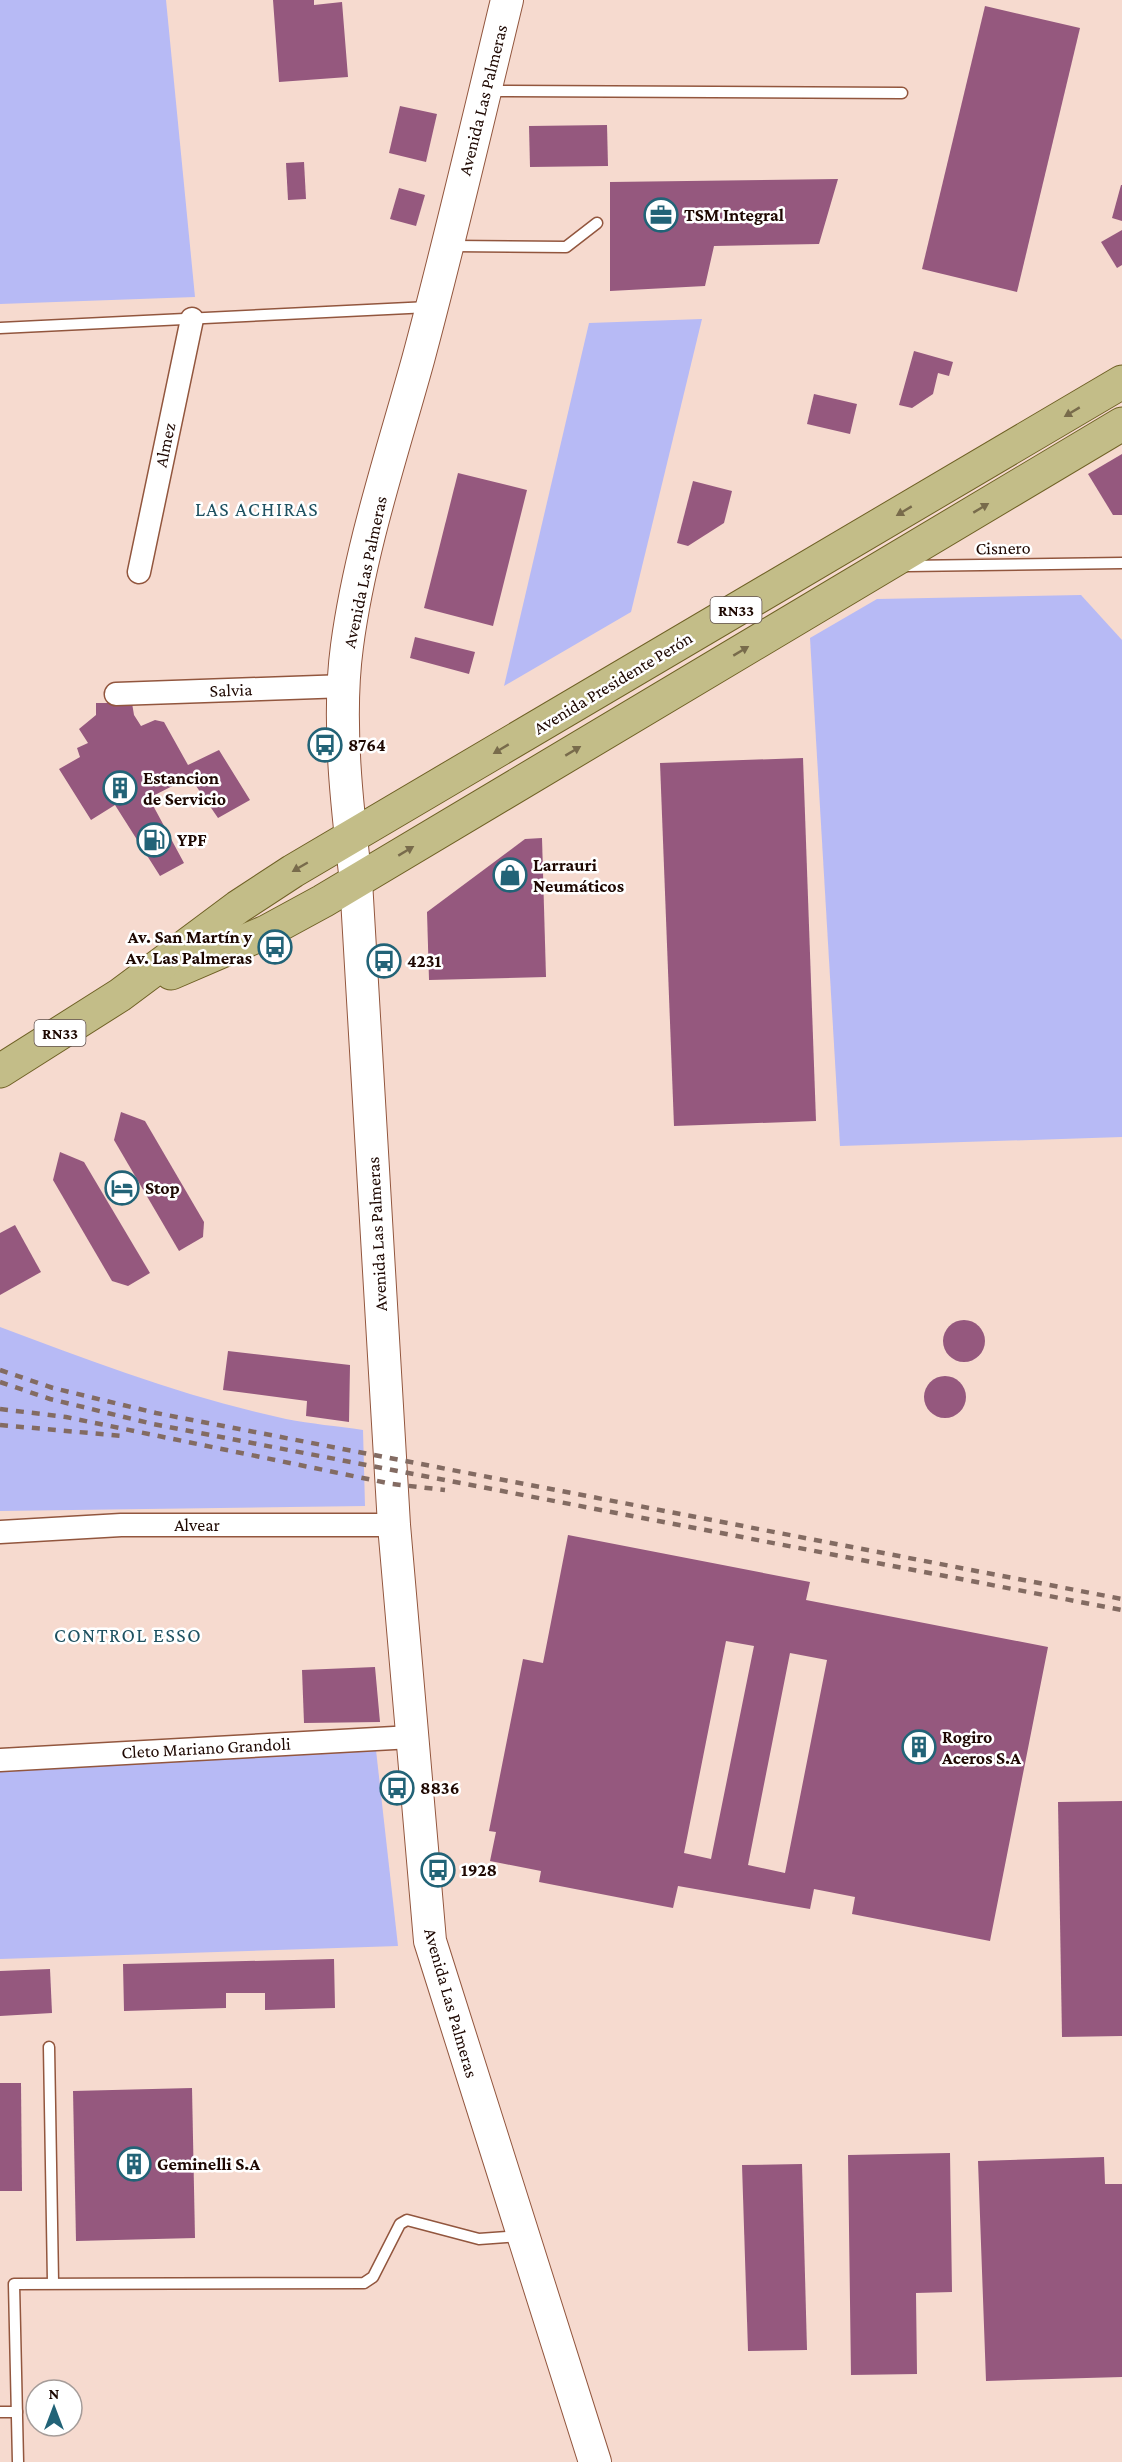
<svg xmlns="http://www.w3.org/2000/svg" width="1122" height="2462" font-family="'Crimson Pro',serif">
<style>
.green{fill:#b7baf5}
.building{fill:#95587e;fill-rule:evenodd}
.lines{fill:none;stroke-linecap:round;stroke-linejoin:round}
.service-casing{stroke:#92563e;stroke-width:13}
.minor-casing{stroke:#92563e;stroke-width:25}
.secondary-casing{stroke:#92563e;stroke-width:34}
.primary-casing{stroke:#6f6125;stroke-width:35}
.service{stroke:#fff;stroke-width:10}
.minor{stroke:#fff;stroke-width:22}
.secondary{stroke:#fff;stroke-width:32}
.primary{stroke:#c3bd88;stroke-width:33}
.rail{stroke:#836b62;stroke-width:4.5;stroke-dasharray:8 8;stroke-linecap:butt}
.oneway{fill:#786b4b}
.labels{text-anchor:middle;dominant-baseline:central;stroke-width:5;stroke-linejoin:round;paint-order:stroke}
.shield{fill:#fff;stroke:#61514d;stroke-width:1.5}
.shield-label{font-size:16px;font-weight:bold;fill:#1d0701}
.street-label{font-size:18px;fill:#1d0701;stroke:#fff}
.poi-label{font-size:18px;font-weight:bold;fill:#1d0701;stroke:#fff;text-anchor:start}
.neighbourhood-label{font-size:20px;letter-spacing:1.5px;fill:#1e5161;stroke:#fff}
</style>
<rect width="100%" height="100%" fill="#f6dacf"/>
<g class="green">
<path d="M0,0H166L195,297L0,304Z"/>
<path d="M702,319L631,612L504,686L589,323Z"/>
<path d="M1081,595L1122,640V1137L840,1146L810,638L877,599Z"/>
<path d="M0,1327C93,1362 188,1398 286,1419C311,1424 337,1426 363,1430L365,1506L0,1511Z"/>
<path d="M376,1750L398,1946L0,1959V1770Z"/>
</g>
<g class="building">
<path d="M273,0H314V5L342,2L348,77L279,82Z"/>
<path d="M985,6L1080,28L1017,292L922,269Z"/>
<path d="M400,106L437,114L426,162L389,153Z"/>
<path d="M607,125L608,166L530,167L529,126Z"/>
<path d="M304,162L306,199L288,200L286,163Z"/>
<path d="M838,179L819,244L714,246L705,286L610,291V182Z"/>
<path d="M1121,185H1122V221L1112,218Z"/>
<path d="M399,188L425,195L416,226L390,219Z"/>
<path d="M1122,230V265L1117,268L1101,242Z"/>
<path d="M914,351L953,362L949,376L938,373L933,394L912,408L899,405Z"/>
<path d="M814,394L857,404L850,434L807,424Z"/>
<path d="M1122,454V515H1113L1088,474Z"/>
<path d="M458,473L527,490L493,626L424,608Z"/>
<path d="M693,481L732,491L724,523L688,546L677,543Z"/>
<path d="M415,637L475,652L469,674L410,658Z"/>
<path d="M96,703H132L134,715L141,726L155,720L164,722L188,765L219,750L250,800L218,818L190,777L149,798L184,863L160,876L115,805L91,820L59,769L80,757L77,748L88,743L79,729L96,715Z"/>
<path d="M803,758L816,1121L674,1126L660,763Z"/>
<path d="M542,838L546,977L429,980L427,912L525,839Z"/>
<path d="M121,1112L145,1121L204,1222L203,1237L179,1251L114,1140Z"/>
<path d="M60,1152L84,1162L150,1273L128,1286L112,1281L53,1180Z"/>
<path d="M15,1225L41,1272L0,1295V1233Z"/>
<circle cx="964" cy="1341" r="21"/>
<path d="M228,1351L350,1365L349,1422L306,1416L307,1401L223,1390Z"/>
<circle cx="945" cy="1397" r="21"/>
<path d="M568,1535L810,1582L806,1600L1048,1647L990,1941L852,1914L855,1897L814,1889L810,1909L678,1886L673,1908L539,1882L541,1871L490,1861L496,1832L489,1831L523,1659L543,1663ZM726,1641L754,1646L711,1859L684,1853ZM790,1653L827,1660L785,1873L748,1865Z"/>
<path d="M375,1667L380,1722L304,1723L302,1670Z"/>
<path d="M1122,1801V2036L1062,2037L1058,1802Z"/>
<path d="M334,1959L335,2008L265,2010V1993H226V2008L124,2011L123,1964Z"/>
<path d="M50,1969L52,2013L0,2016V1971Z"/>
<path d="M0,2083H21L22,2191H0Z"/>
<path d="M192,2088L195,2238L76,2241L73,2091Z"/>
<path d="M950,2153L952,2292L916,2293L917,2374L851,2375L848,2155Z"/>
<path d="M1104,2157L1105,2184H1122V2377L986,2381L978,2161Z"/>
<path d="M802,2164L807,2350L748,2351L742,2165Z"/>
</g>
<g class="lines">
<g class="service-casing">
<g id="service">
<path d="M489,91L902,93"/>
<path d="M452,246L566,247L597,223"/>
<path d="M0,328L429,307"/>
<path d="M906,566L1122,563"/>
<path d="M49,2047L53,2282"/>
<path d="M0,2412H17"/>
<path d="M18,2462L14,2284L364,2283L373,2277L400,2224L407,2220L479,2239L521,2236"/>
</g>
</g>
<g class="minor-casing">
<g id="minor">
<path d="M139,572L192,319"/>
<path d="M116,694L346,686"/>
<path d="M0,1532L121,1525H394"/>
<path d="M0,1760L412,1737"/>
</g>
</g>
<g class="secondary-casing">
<path id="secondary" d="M507,0C478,120 450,241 418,360C392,454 360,549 347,646C337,720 347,807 356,881L394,1525L430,1941L595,2462"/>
</g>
<g class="primary-casing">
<g id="primary">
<path d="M171,973L266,932L323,901L1122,424"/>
<path d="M0,1071L120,995L238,907L293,871L1122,382"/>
</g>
</g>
<use href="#service" class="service"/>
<use href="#minor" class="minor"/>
<use href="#secondary" class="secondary"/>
<use href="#primary" class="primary"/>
<g class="rail">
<path d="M0,1370L53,1388L156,1413L1122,1599"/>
<path d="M0,1382L50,1399L153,1424L1122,1610"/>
<path d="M0,1409L66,1417L392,1484L445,1490"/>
<path d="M0,1425L123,1436"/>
</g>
</g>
<defs><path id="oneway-solid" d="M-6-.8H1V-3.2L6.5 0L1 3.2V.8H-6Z" transform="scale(1.5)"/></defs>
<g class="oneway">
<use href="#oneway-solid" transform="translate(1072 412) rotate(149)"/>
<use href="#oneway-solid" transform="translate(981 508) rotate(-31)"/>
<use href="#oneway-solid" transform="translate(904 511) rotate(149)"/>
<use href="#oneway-solid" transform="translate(741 651) rotate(-31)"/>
<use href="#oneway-solid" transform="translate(501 749) rotate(149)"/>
<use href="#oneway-solid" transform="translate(573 751) rotate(-31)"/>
<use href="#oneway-solid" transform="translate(406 851) rotate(-31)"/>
<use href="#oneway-solid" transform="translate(300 867) rotate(150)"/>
</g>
<defs>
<g id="office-ring" transform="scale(1.725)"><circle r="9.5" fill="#fff" stroke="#226377" stroke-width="1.5"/><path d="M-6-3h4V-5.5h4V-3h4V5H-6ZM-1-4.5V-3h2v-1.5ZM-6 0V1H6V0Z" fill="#226377"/></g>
<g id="bus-ring" transform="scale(1.725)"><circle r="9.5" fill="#fff" stroke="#226377" stroke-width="1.5"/><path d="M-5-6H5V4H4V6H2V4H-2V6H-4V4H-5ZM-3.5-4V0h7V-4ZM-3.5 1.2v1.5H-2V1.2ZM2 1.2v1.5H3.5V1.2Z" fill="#226377"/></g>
<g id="building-ring" transform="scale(1.725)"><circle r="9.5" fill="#fff" stroke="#226377" stroke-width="1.5"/><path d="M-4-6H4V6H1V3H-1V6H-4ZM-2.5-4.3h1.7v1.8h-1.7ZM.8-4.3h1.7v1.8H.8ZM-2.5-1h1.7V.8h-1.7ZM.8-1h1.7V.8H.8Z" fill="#226377"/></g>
<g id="fuel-ring" transform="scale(1.725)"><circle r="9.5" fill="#fff" stroke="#226377" stroke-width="1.5"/><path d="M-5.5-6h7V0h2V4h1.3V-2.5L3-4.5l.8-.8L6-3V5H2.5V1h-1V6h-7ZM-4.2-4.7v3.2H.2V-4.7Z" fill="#226377"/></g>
<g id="shop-ring" transform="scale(1.725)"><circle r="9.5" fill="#fff" stroke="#226377" stroke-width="1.5"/><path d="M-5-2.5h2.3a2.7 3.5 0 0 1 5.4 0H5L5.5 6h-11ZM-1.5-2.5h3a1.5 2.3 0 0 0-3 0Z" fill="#226377"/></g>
<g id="hotel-ring" transform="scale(1.725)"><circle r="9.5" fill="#fff" stroke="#226377" stroke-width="1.5"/><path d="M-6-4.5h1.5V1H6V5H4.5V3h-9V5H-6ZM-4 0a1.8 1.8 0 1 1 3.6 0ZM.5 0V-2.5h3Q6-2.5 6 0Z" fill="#226377"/></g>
</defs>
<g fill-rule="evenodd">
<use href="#office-ring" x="661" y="215"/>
<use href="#bus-ring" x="325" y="745"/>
<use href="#building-ring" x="120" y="788"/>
<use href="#fuel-ring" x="154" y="840"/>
<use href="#shop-ring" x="510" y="875"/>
<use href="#bus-ring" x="275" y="947"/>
<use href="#bus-ring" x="384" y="961"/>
<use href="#hotel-ring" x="122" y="1188"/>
<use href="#building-ring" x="919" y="1747"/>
<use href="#bus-ring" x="397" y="1788"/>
<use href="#bus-ring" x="438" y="1870"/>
<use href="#building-ring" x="134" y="2164"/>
</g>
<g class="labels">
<g class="shield">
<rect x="710.5" y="597" width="51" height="26" rx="4.5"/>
<rect x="34.5" y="1020" width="51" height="26" rx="4.5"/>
</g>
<g class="shield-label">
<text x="736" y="610">RN33</text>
<text x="60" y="1033">RN33</text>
</g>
<g class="street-label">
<text transform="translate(483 100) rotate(-76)">Avenida Las Palmeras</text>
<text transform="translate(165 445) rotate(-78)">Almez</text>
<text transform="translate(1003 548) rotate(-1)">Cisnero</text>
<text transform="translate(365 572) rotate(-78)">Avenida Las Palmeras</text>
<text transform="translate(613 683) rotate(-31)">Avenida Presidente Perón</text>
<text transform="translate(231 690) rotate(-2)">Salvia</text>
<text transform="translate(377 1234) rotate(-93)">Avenida Las Palmeras</text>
<text x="197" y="1525">Alvear</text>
<text transform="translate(206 1748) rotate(-3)">Cleto Mariano Grandoli</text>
<text transform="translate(451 2003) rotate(74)">Avenida Las Palmeras</text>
</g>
<g class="poi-label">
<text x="684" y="215">TSM Integral</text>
<text x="348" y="745">8764</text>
<text x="143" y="778">Estancion<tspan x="143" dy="21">de Servicio</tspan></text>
<text x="177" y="840">YPF</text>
<text x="533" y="865">Larrauri<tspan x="533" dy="21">Neumáticos</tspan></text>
<text x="252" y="937" text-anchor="end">Av. San Martín y<tspan x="252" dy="21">Av. Las Palmeras</tspan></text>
<text x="407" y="961">4231</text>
<text x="145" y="1188">Stop</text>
<text x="942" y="1737">Rogiro<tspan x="942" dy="21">Aceros S.A</tspan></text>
<text x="420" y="1788">8836</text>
<text x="461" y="1870">1928</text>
<text x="157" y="2164">Geminelli S.A</text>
</g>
<g class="neighbourhood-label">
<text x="257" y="509">LAS ACHIRAS</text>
<text x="128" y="1635">CONTROL ESSO</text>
</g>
</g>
<g transform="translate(54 2408)"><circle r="28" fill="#ffffff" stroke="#a59c99" stroke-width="1.5"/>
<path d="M0-4.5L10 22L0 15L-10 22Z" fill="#226377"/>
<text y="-9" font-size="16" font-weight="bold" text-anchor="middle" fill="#1d0701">N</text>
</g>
</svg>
